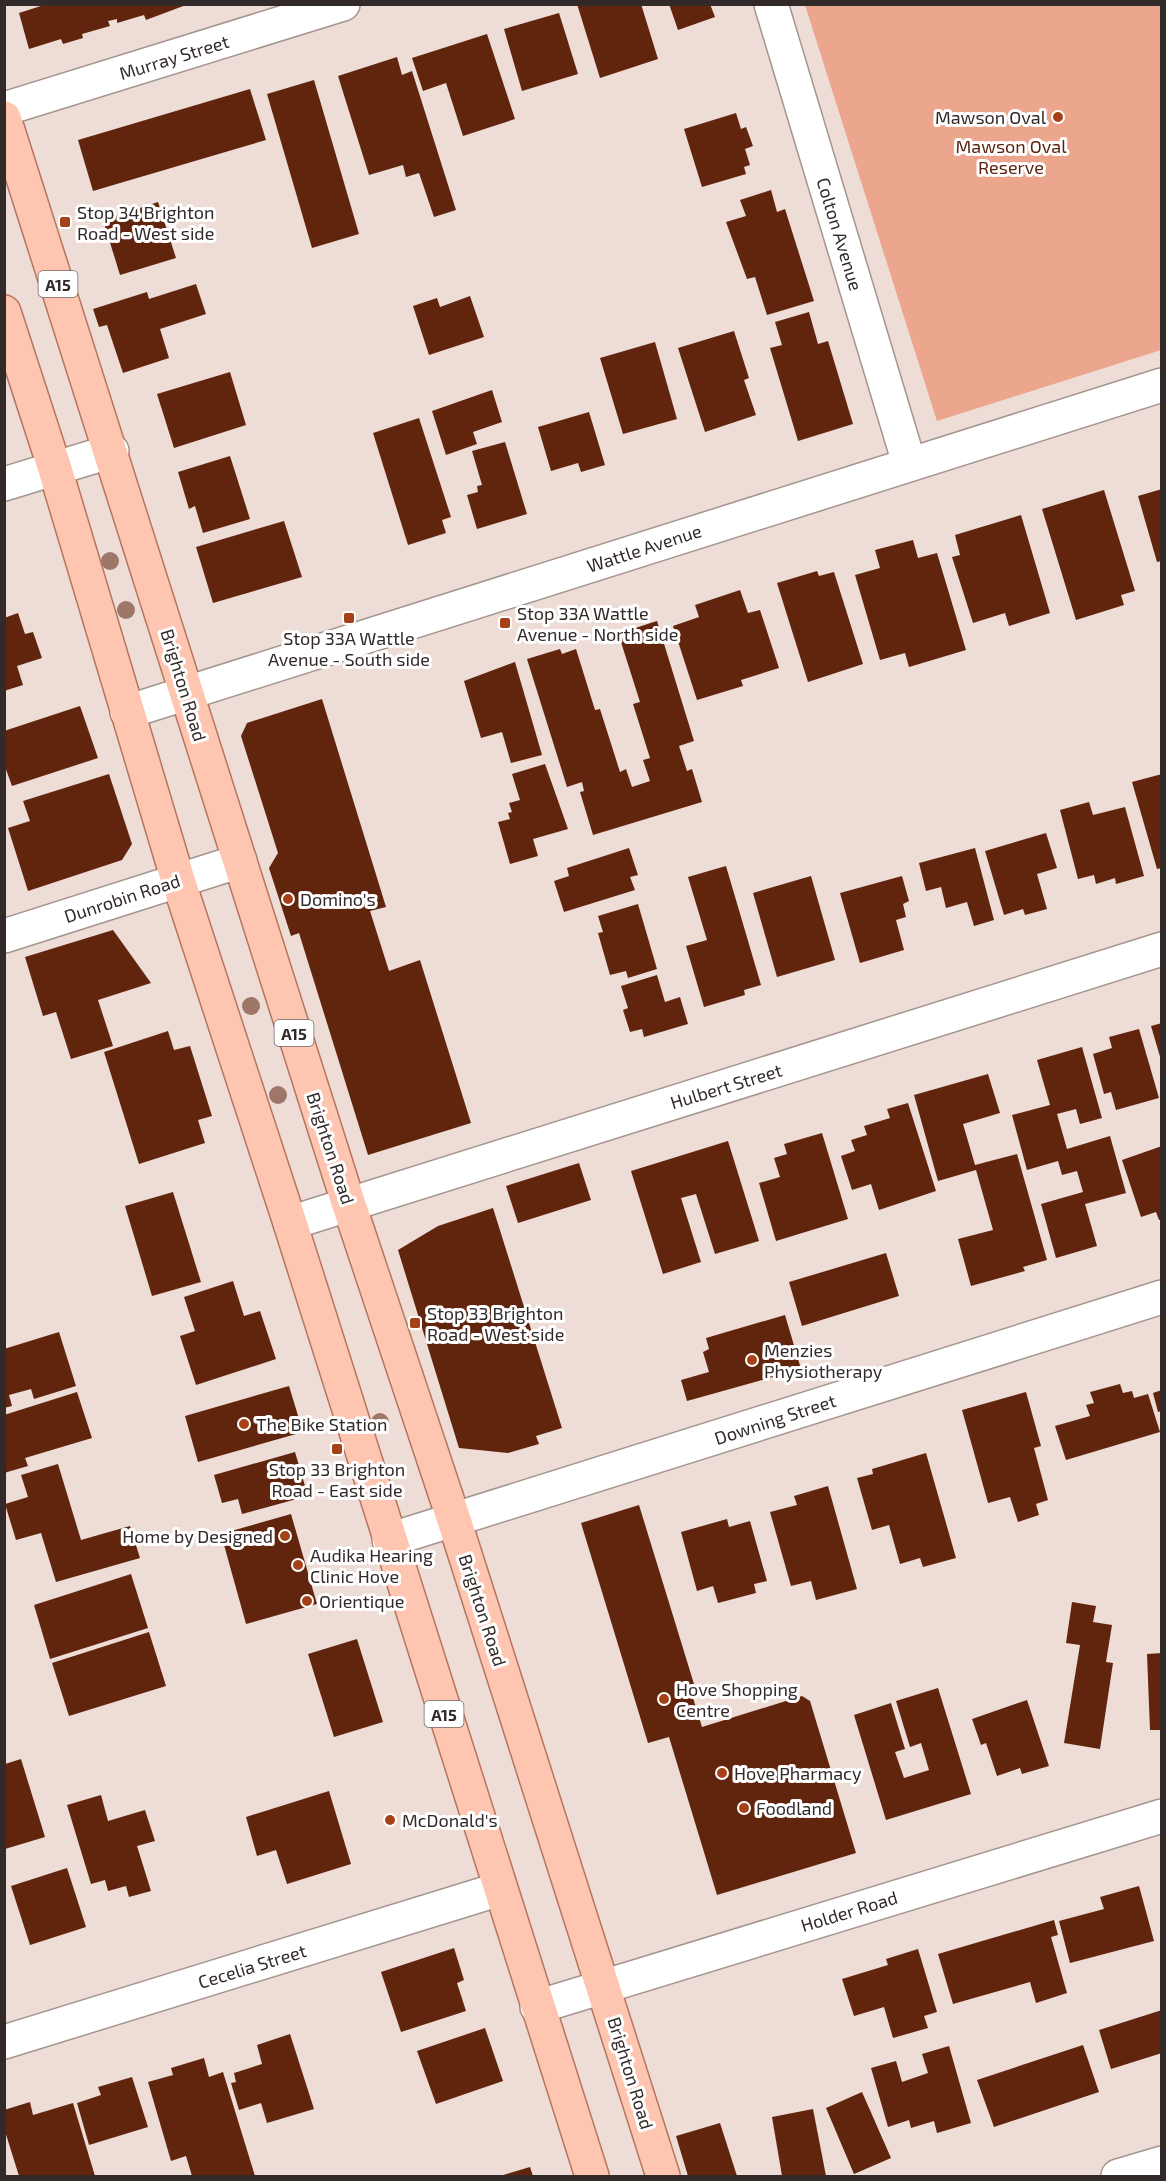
<svg xmlns="http://www.w3.org/2000/svg" width="1166" height="2181" font-family="'Exo 2',sans-serif">
<style>
.green{fill:#eca68d}
.building{fill:#61250e}
.lines{fill:none;stroke-linecap:round;stroke-linejoin:round}
.minor-casing{stroke:#a5958f;stroke-width:36}
.major-casing{stroke:#b6755f;stroke-width:36}
.minor{stroke:#fff;stroke-width:33}
.major{stroke:#fec5b1;stroke-width:33}
.tree{fill:#9e7769}
.poi-dot{fill:#a64117;stroke:#fff;stroke-width:2}
.labels{text-anchor:middle;dominant-baseline:central;stroke-width:6;stroke-linejoin:round;paint-order:stroke}
.shield{fill:#fff;stroke:#6f6a68;stroke-width:1.5}
.shield-label{font-size:16px;font-weight:bold;fill:#312a28}
.street-label{font-size:18px;fill:#312a28;stroke:#fff}
.poi-label{font-size:18px;fill:#312a28;stroke:#fff;text-anchor:start}
.park-label{font-size:18px;fill:#5c240f;stroke:#fff}
</style>
<rect width="100%" height="100%" fill="#eedcd6"/>
<path class="green" d="M805,5H1161V350L937,421Z"/>
<g class="building">
<path d="M47,4H185L186,5L146,20L144,15L117,23V19L108,21L110,26L82,34L83,38L63,44L61,39L29,49L19,13Z"/>
<path d="M577,4H641L658,59L600,78Z"/>
<path d="M669,4H710L715,17L678,30Z"/>
<path d="M559,13L578,74L522,91L504,29Z"/>
<path d="M487,34L515,119L463,136L446,83L423,91L412,58Z"/>
<path d="M397,57L402,75L412,71L456,210L434,217L419,173L406,177L403,165L369,175L338,76Z"/>
<path d="M314,80L359,234L312,248L267,94Z"/>
<path d="M250,89L266,140L93,191L78,140Z"/>
<path d="M736,113L741,129L746,127L753,146L745,149L750,165L744,167L746,174L702,187L684,129Z"/>
<path d="M771,190L777,212L785,209L814,301L767,315L755,277L747,279L726,222L746,216L740,200Z"/>
<path d="M158,202L176,258L120,275L103,220Z"/>
<path d="M196,284L206,314L160,329L169,358L123,373L107,325L99,327L93,309L147,292L149,299Z"/>
<path d="M470,296L484,337L429,355L413,306L437,298L440,307Z"/>
<path d="M809,312L818,344L828,341L853,424L798,441L770,348L782,345L775,322Z"/>
<path d="M734,331L749,378L744,380L756,415L705,432L678,348Z"/>
<path d="M655,342L677,419L623,434L600,358Z"/>
<path d="M230,372L246,425L174,448L157,394Z"/>
<path d="M492,390L502,422L473,432L477,444L446,455L432,411Z"/>
<path d="M589,412L605,465L581,472L578,463L551,471L538,427Z"/>
<path d="M419,418L451,517L442,520L446,533L408,545L373,433Z"/>
<path d="M505,442L527,514L477,529L467,495L478,492L477,486L482,485L472,451Z"/>
<path d="M230,456L250,519L203,533L195,506L189,509L178,472Z"/>
<path d="M1162,489V561L1157,562L1138,496Z"/>
<path d="M1104,490L1135,591L1121,595L1124,605L1076,620L1042,509Z"/>
<path d="M1021,515L1050,613L1009,626L1005,613L973,623L952,557L960,555L955,535Z"/>
<path d="M284,521L302,577L213,603L196,547Z"/>
<path d="M913,540L918,558L937,553L966,650L909,667L905,653L880,660L855,575L880,568L875,550Z"/>
<path d="M817,571L819,576L834,572L863,664L808,682L777,583Z"/>
<path d="M740,590L748,613L760,610L779,668L741,680L743,686L697,700L673,626L699,617L695,605Z"/>
<path d="M18,613L25,634L33,632L42,658L17,666L23,685L4,691V618Z"/>
<path d="M657,621L694,741L679,746L687,771L692,769L702,802L593,835L580,792L584,791L582,782L567,787L527,659L560,649L562,654L576,649L595,710L600,709L620,772L626,769L632,787L650,781L643,760L650,758L633,704L640,702L620,639L631,635L629,630Z"/>
<path d="M515,662L542,755L511,763L502,732L481,738L464,681Z"/>
<path d="M322,699L386,907L370,911L389,971L420,960L471,1123L368,1155L299,933L291,936L269,868L278,853L241,736L247,723Z"/>
<path d="M80,706L98,758L12,786L4,764V731Z"/>
<path d="M545,764L568,829L533,839L538,856L510,864L498,822L510,819L508,813L512,812L509,803L520,800L512,774Z"/>
<path d="M109,774L132,844L122,860L28,891L8,828L30,821L23,801Z"/>
<path d="M1162,774V868L1157,869L1132,782Z"/>
<path d="M1089,802L1093,815L1125,807L1144,876L1116,884L1115,878L1096,884L1094,875L1078,879L1060,810Z"/>
<path d="M1046,833L1057,868L1037,874L1047,909L1025,915L1023,909L1004,915L985,851Z"/>
<path d="M629,848L638,875L630,877L635,890L564,912L554,881L569,876L567,868Z"/>
<path d="M975,848L994,920L974,926L967,902L946,908L941,887L926,891L919,863Z"/>
<path d="M726,866L761,985L744,990L745,995L704,1007L686,946L707,940L688,877Z"/>
<path d="M811,876L835,960L777,977L753,893Z"/>
<path d="M902,876L909,901L903,904L906,917L896,920L904,950L860,963L840,893Z"/>
<path d="M638,904L657,969L628,978L626,971L610,975L598,933L603,932L598,916Z"/>
<path d="M113,930L151,983L98,1000L113,1046L71,1059L56,1012L43,1016L25,957Z"/>
<path d="M657,975L665,1002L680,997L688,1024L644,1037L642,1029L630,1032L623,1010L628,1008L621,986Z"/>
<path d="M1162,1023V1060H1161L1151,1026Z"/>
<path d="M1139,1029L1159,1098L1116,1110L1111,1092L1104,1094L1093,1054L1112,1048L1109,1037Z"/>
<path d="M168,1031L174,1050L190,1046L212,1116L198,1120L205,1143L139,1164L104,1052Z"/>
<path d="M1082,1047L1102,1118L1080,1124L1076,1109L1057,1114L1067,1149L1110,1136L1126,1193L1085,1204L1097,1246L1056,1258L1041,1204L1083,1192L1077,1171L1062,1175L1058,1161L1027,1170L1012,1115L1050,1105L1037,1060Z"/>
<path d="M988,1074L1000,1113L963,1124L975,1165L1017,1154L1047,1260L1023,1267L1025,1271L971,1286L958,1239L993,1230L976,1170L938,1181L914,1095Z"/>
<path d="M908,1103L936,1191L879,1210L871,1184L852,1190L841,1156L855,1151L851,1140L867,1135L864,1126L890,1118L887,1109Z"/>
<path d="M822,1133L848,1219L776,1241L759,1183L780,1177L774,1158L787,1154L784,1144Z"/>
<path d="M728,1141L759,1241L715,1254L696,1194L681,1198L701,1262L663,1274L631,1171Z"/>
<path d="M1162,1146V1219L1159,1220L1156,1212L1141,1217L1122,1160Z"/>
<path d="M579,1163L591,1200L518,1223L506,1186Z"/>
<path d="M173,1192L201,1282L152,1296L125,1206Z"/>
<path d="M493,1208L562,1428L536,1436L539,1444L508,1453L459,1448L398,1250L438,1226Z"/>
<path d="M886,1253L899,1296L802,1326L789,1282Z"/>
<path d="M233,1281L244,1316L260,1311L276,1359L196,1385L180,1336L195,1331L184,1297Z"/>
<path d="M785,1315L801,1369L687,1401L681,1380L709,1372L703,1352L709,1349L706,1338Z"/>
<path d="M59,1332L76,1386L34,1399L31,1389L9,1395L12,1406L4,1408V1349Z"/>
<path d="M1120,1384L1123,1393L1132,1391L1134,1398L1148,1394L1160,1432L1066,1460L1055,1426L1090,1416L1086,1405L1094,1403L1090,1392Z"/>
<path d="M289,1386L303,1432L198,1462L185,1416Z"/>
<path d="M1162,1390V1411L1158,1412L1153,1393Z"/>
<path d="M77,1392L92,1438L25,1458L28,1466L4,1473V1415Z"/>
<path d="M1026,1392L1041,1446L1034,1448L1048,1500L1036,1504L1039,1515L1018,1522L1010,1497L988,1503L962,1410Z"/>
<path d="M295,1452L308,1496L242,1514L238,1499L222,1503L214,1475Z"/>
<path d="M926,1453L956,1558L923,1567L920,1558L900,1564L889,1525L872,1530L857,1478L873,1474L872,1469Z"/>
<path d="M58,1464L81,1540L130,1526L140,1558L56,1582L41,1533L16,1540L5,1504L28,1497L21,1475Z"/>
<path d="M828,1486L857,1589L816,1600L811,1581L791,1586L770,1512L797,1505L794,1496Z"/>
<path d="M639,1505L694,1684L689,1685L702,1727L802,1696L810,1701L856,1853L717,1895L669,1737L648,1743L581,1523Z"/>
<path d="M291,1514L317,1604L246,1624L221,1534Z"/>
<path d="M727,1519L729,1527L750,1521L767,1581L754,1584L756,1593L718,1603L713,1586L697,1591L681,1532Z"/>
<path d="M131,1574L148,1628L50,1659L34,1605Z"/>
<path d="M1072,1602L1096,1606L1093,1622L1112,1625L1106,1662L1113,1663L1100,1749L1064,1743L1080,1645L1066,1643Z"/>
<path d="M149,1632L166,1686L69,1716L52,1663Z"/>
<path d="M357,1639L383,1722L334,1737L308,1654Z"/>
<path d="M1162,1653V1730H1150L1147,1654Z"/>
<path d="M938,1688L971,1794L886,1820L854,1715L891,1703L905,1749L895,1752L904,1778L929,1770L921,1743L910,1747L896,1701Z"/>
<path d="M1027,1700L1049,1766L1022,1774L1020,1768L997,1776L986,1743L981,1745L972,1719Z"/>
<path d="M21,1759L45,1837L5,1849V1764Z"/>
<path d="M329,1791L351,1864L287,1884L276,1850L257,1856L246,1817Z"/>
<path d="M101,1795L108,1821L145,1810L155,1841L137,1846L151,1891L129,1897L126,1886L108,1891L105,1880L91,1884L67,1805Z"/>
<path d="M67,1868L86,1927L30,1945L11,1886Z"/>
<path d="M1139,1886L1154,1941L1070,1963L1059,1921L1104,1909L1100,1897Z"/>
<path d="M1054,1920L1058,1935L1051,1937L1067,1993L1036,2003L1030,1982L953,2004L938,1954Z"/>
<path d="M454,1948L464,1980L457,1983L466,2011L401,2032L381,1972Z"/>
<path d="M918,1949L937,2012L924,2016L928,2028L893,2038L884,2007L854,2016L842,1979L888,1965L886,1959Z"/>
<path d="M1162,2010V2053L1111,2069L1099,2030Z"/>
<path d="M485,2028L503,2081L436,2104L417,2051Z"/>
<path d="M290,2034L314,2109L267,2123L261,2103L239,2110L231,2083L236,2082L234,2073L262,2064L257,2045Z"/>
<path d="M1083,2045L1099,2092L994,2127L977,2080Z"/>
<path d="M949,2046L971,2123L937,2133L934,2121L911,2128L909,2120L888,2127L871,2068L896,2061L902,2082L928,2073L922,2054Z"/>
<path d="M204,2058L209,2077L223,2072L255,2176H192L186,2156L171,2161L148,2082L173,2075L171,2068Z"/>
<path d="M132,2077L148,2127L89,2145L77,2103L101,2095L98,2087Z"/>
<path d="M862,2092L891,2158L854,2174L826,2108Z"/>
<path d="M30,2102L33,2115L73,2103L95,2176H19L4,2128V2110Z"/>
<path d="M813,2109L826,2176H782L772,2117Z"/>
<path d="M720,2123L737,2176H688L676,2136Z"/>
<path d="M530,2167L533,2176H500Z"/>
</g>
<g class="lines">
<g class="minor-casing">
<g id="minor">
<path d="M771,4L909,463"/>
<path d="M4,109L343,4"/>
<path d="M4,484L112,451"/>
<path d="M127,712L1162,385"/>
<path d="M4,936L240,861"/>
<path d="M290,1223L1162,949"/>
<path d="M389,1540L1162,1297"/>
<path d="M537,2007L1162,1816"/>
<path d="M4,2042L500,1889"/>
<path d="M1118,2176L1162,2163"/>
</g>
</g>
<g class="major-casing">
<g id="major">
<path d="M4,118L349,1205L454,1520L663,2176"/>
<path d="M4,312L55,469L178,880L290,1223L592,2176"/>
</g>
</g>
<use href="#minor" class="minor"/>
<use href="#major" class="major"/>
</g>
<g class="tree">
<circle cx="110" cy="561" r="9"/>
<circle cx="126" cy="610" r="9"/>
<circle cx="251" cy="1006" r="9"/>
<circle cx="278" cy="1095" r="9"/>
<circle cx="380" cy="1422" r="9"/>
</g>
<g class="poi-dot">
<circle cx="1058" cy="117" r="6"/>
<rect x="59" y="216" width="12" height="12" rx="3"/>
<rect x="343" y="612" width="12" height="12" rx="3"/>
<rect x="499" y="617" width="12" height="12" rx="3"/>
<circle cx="288" cy="899" r="6"/>
<rect x="409" y="1317" width="12" height="12" rx="3"/>
<circle cx="752" cy="1360" r="6"/>
<circle cx="244" cy="1424" r="6"/>
<rect x="331" y="1443" width="12" height="12" rx="3"/>
<circle cx="285" cy="1536" r="6"/>
<circle cx="298" cy="1565" r="6"/>
<circle cx="307" cy="1601" r="6"/>
<circle cx="664" cy="1699" r="6"/>
<circle cx="722" cy="1773" r="6"/>
<circle cx="744" cy="1808" r="6"/>
<circle cx="390" cy="1820" r="6"/>
</g>
<g class="labels">
<g class="shield">
<rect x="38.5" y="271" width="39" height="26" rx="4.5"/>
<rect x="274.5" y="1020" width="39" height="26" rx="4.5"/>
<rect x="424.5" y="1701" width="39" height="26" rx="4.5"/>
</g>
<g class="shield-label">
<text x="58" y="284">A15</text>
<text x="294" y="1033">A15</text>
<text x="444" y="1714">A15</text>
</g>
<g class="street-label">
<text transform="translate(174 57) rotate(-17)">Murray Street</text>
<text transform="translate(840 234) rotate(73)">Colton Avenue</text>
<text transform="translate(644 548) rotate(-18)">Wattle Avenue</text>
<text transform="translate(184 685) rotate(73)">Brighton Road</text>
<text transform="translate(122 898) rotate(-18)">Dunrobin Road</text>
<text transform="translate(726 1086) rotate(-17)">Hulbert Street</text>
<text transform="translate(331 1148) rotate(72)">Brighton Road</text>
<text transform="translate(775 1419) rotate(-18)">Downing Street</text>
<text transform="translate(483 1610) rotate(72)">Brighton Road</text>
<text transform="translate(849 1911) rotate(-17)">Holder Road</text>
<text transform="translate(252 1966) rotate(-17)">Cecelia Street</text>
<text transform="translate(631 2073) rotate(73)">Brighton Road</text>
</g>
<g class="poi-label">
<text x="1046" y="117" text-anchor="end">Mawson Oval</text>
<text x="77" y="212">Stop 34 Brighton<tspan x="77" dy="21">Road - West side</tspan></text>
<text x="517" y="613">Stop 33A Wattle<tspan x="517" dy="21">Avenue - North side</tspan></text>
<text x="349" y="638" text-anchor="middle">Stop 33A Wattle<tspan x="349" dy="21">Avenue - South side</tspan></text>
<text x="300" y="899">Domino's</text>
<text x="427" y="1313">Stop 33 Brighton<tspan x="427" dy="21">Road - West side</tspan></text>
<text x="764" y="1350">Menzies<tspan x="764" dy="21">Physiotherapy</tspan></text>
<text x="256" y="1424">The Bike Station</text>
<text x="337" y="1469" text-anchor="middle">Stop 33 Brighton<tspan x="337" dy="21">Road - East side</tspan></text>
<text x="273" y="1536" text-anchor="end">Home by Designed</text>
<text x="310" y="1555">Audika Hearing<tspan x="310" dy="21">Clinic Hove</tspan></text>
<text x="319" y="1601">Orientique</text>
<text x="676" y="1689">Hove Shopping<tspan x="676" dy="21">Centre</tspan></text>
<text x="734" y="1773">Hove Pharmacy</text>
<text x="756" y="1808">Foodland</text>
<text x="402" y="1820">McDonald's</text>
</g>
<g class="park-label">
<text x="1011" y="146">Mawson Oval<tspan x="1011" dy="21">Reserve</tspan></text>
</g>
</g>
<rect width="1166" height="2181" fill="none" stroke="#312a28" stroke-width="12"/>
</svg>
